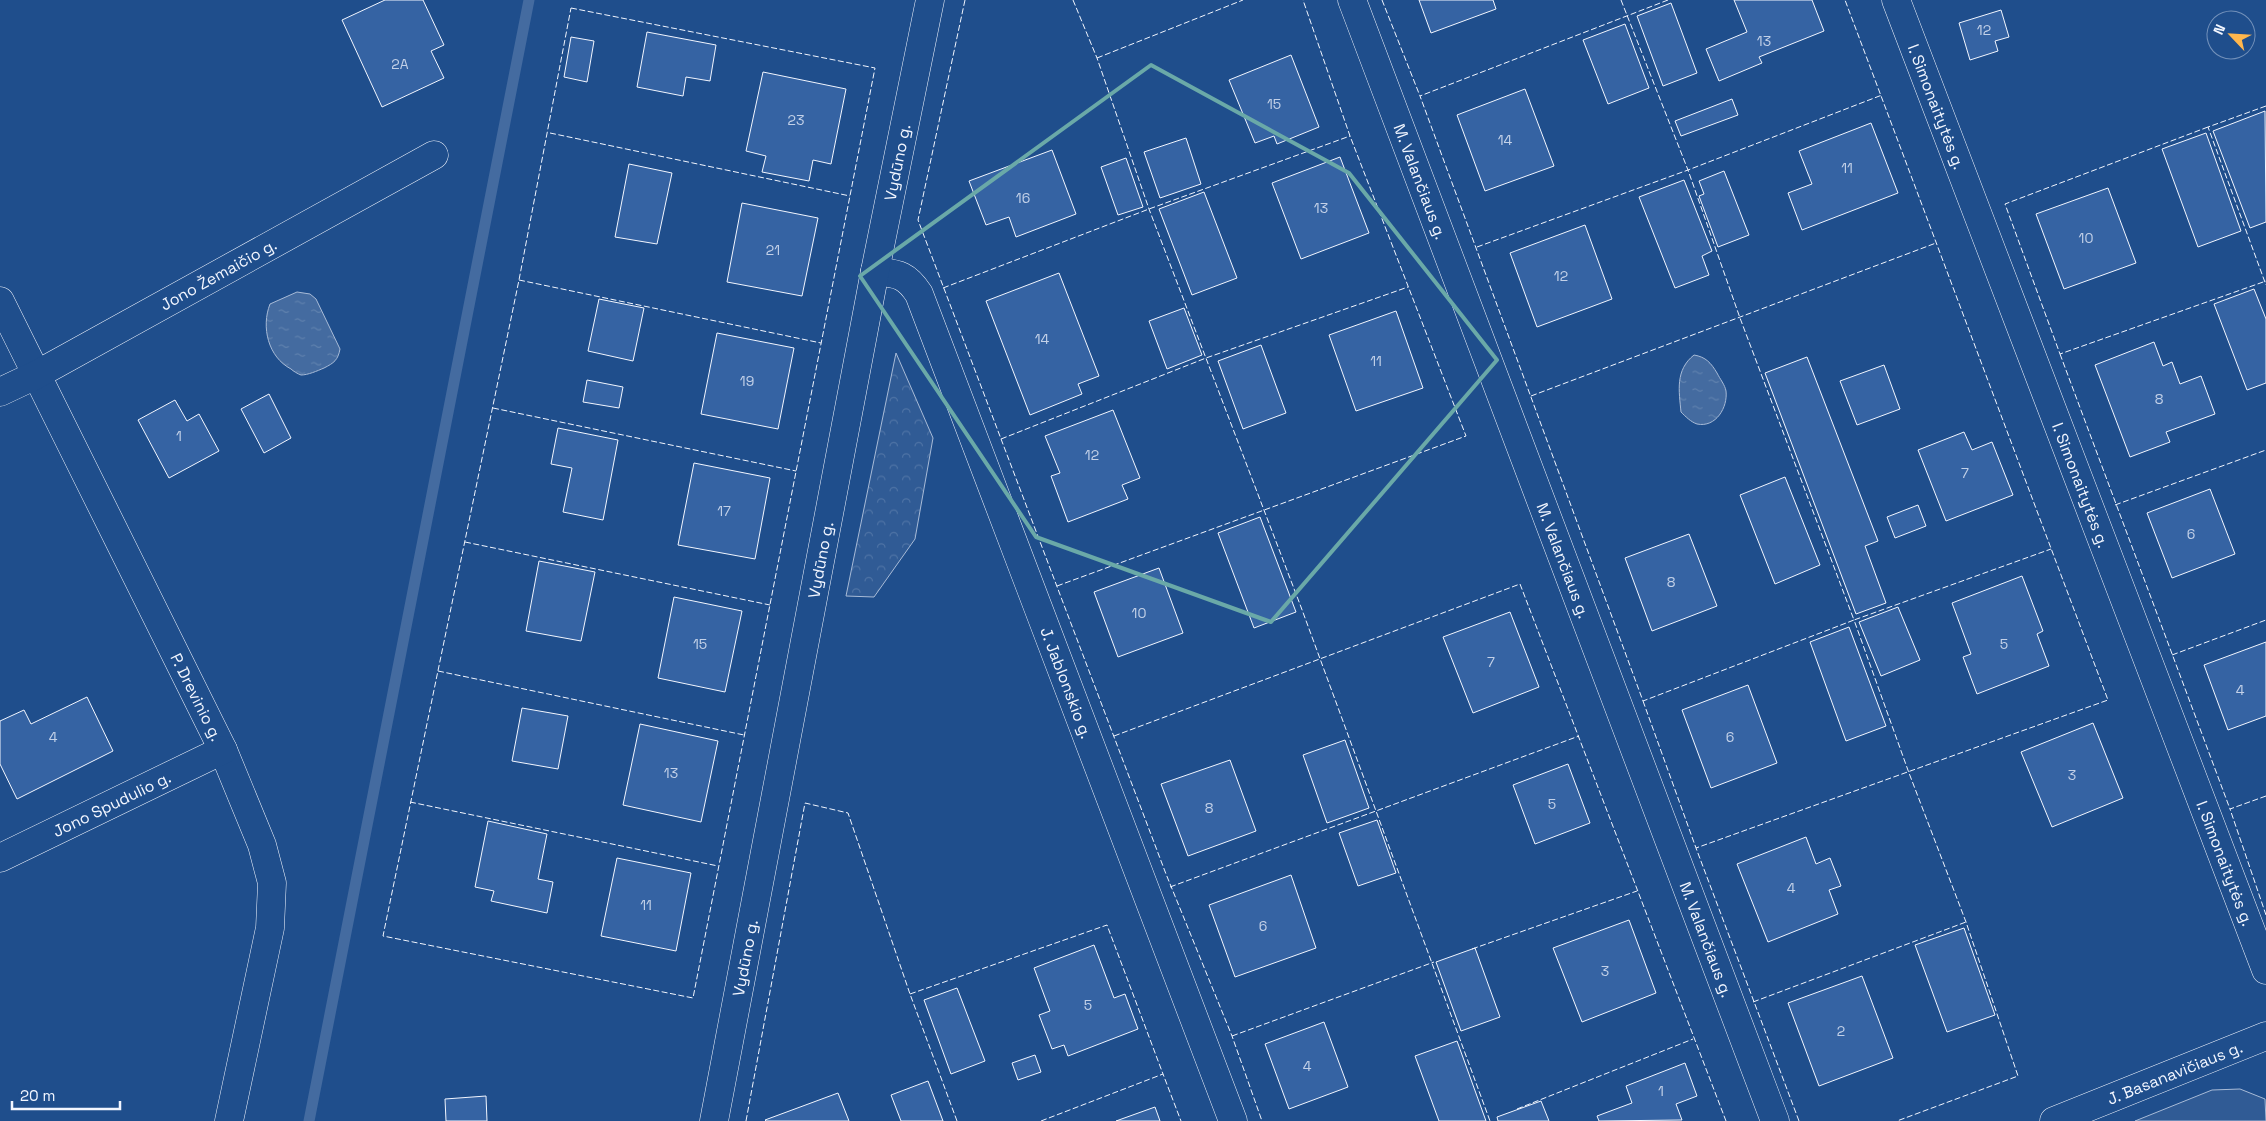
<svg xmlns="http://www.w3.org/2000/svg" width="2266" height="1121" font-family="'Space Grotesk',sans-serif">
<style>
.green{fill:#305b95;stroke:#a8bbd7}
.forest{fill:url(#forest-crowns);stroke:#a8bbd7}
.water{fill:url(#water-ripples);stroke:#a8bbd7}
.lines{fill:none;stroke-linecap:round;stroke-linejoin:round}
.stream{stroke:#446ba0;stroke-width:11}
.building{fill:#3563a3;stroke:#f2f6ff}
.minor-casing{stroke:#f2f6ff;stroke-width:29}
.minor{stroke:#1f4e8c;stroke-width:28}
.fence{stroke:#f2f6ff;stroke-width:1;stroke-dasharray:6 2.5;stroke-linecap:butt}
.marked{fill:none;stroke:#6aa9a8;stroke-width:4;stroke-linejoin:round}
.labels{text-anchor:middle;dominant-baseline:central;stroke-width:4;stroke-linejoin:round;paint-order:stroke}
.number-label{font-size:14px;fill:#c3d1e8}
.street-label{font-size:16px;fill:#f2f6ff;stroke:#1f4e8c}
</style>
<defs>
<pattern id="forest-crowns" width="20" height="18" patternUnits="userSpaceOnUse" patternTransform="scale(1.25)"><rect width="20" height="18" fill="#305b95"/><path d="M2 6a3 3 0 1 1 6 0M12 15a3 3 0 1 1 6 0" fill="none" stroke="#4e73a5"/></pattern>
<pattern id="water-ripples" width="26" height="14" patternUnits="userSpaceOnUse" patternTransform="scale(1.25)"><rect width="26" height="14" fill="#446ba0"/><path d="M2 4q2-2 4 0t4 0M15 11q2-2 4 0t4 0" fill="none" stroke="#5f81ae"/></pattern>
</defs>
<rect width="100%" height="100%" fill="#1f4e8c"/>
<path class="green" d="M2240,1089L2265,1099L2266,1121H2135L2212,1090Z"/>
<path class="forest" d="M896,353L933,438L915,539L874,597L846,596Z"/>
<g class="water">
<path d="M297,292L310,294L316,299L340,349C338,360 334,363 324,368C317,371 308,375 301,375C298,374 293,371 291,369C268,357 261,327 270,304Z"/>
<path d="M1694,355C1706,357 1711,363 1717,373C1720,379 1725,385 1726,391C1728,407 1716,428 1697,424C1691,422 1686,417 1681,412C1679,391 1675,370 1694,355Z"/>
</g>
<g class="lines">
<path class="stream" d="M309,1121L529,0"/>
</g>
<g class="building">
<path d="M385,0H423L444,45L431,51L444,78L382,107L342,20Z"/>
<path d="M1419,0H1493L1496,9L1431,33Z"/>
<path d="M1734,0H1812L1824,31L1759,57L1762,63L1719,81L1706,49L1747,32Z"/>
<path d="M1671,3L1697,73L1663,86L1637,16Z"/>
<path d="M2001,10L2009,37L1995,41L1998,51L1970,60L1959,23Z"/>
<path d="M1625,24L1649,88L1608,104L1583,40Z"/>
<path d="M647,32L716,45L710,81L686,77L683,96L637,87Z"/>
<path d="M571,37L594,41L587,82L564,77Z"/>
<path d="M1291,55L1319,127L1277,144L1274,136L1255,143L1229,80Z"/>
<path d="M763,72L846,89L831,164L813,160L809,181L762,172L766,156L746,151Z"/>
<path d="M1525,89L1554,166L1485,191L1457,115Z"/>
<path d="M1732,99L1738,115L1681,136L1675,121Z"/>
<path d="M2265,111L2266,222L2250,228L2213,131Z"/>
<path d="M1871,123L1898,193L1802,230L1788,193L1812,184L1799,151Z"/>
<path d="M2206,133L2241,231L2198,247L2162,149Z"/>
<path d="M1186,138L1201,184L1160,198L1144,152Z"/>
<path d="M1052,150L1076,214L1016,237L1009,217L986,225L969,181Z"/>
<path d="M1340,157L1369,233L1301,259L1272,183Z"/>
<path d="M1126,158L1143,207L1118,215L1101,167Z"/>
<path d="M629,164L672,173L657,244L615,237Z"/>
<path d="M1724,171L1749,235L1718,247L1699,196L1704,194L1699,181Z"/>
<path d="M1684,180L1712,251L1702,256L1709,275L1675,288L1639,197Z"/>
<path d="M2108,188L2136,263L2064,289L2036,214Z"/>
<path d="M1204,192L1237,278L1192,295L1159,209Z"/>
<path d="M742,203L818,218L802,296L727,282Z"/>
<path d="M1585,225L1612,299L1537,327L1510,253Z"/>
<path d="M1059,273L1099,376L1078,384L1082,394L1030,415L986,301Z"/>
<path d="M2254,289L2266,319V383L2247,390L2214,304Z"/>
<path d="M599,299L644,308L633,361L588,351Z"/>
<path d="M1184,308L1202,355L1167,369L1149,321Z"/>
<path d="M1396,311L1423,388L1356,411L1329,335Z"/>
<path d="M717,333L794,348L778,429L701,414Z"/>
<path d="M2154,342L2163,366L2172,362L2180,384L2201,376L2215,414L2166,432L2170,442L2130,457L2095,365Z"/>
<path d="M1261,345L1286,413L1243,429L1218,361Z"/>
<path d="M1807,357L1878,541L1865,546L1886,603L1856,614L1765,373Z"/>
<path d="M1884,365L1900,409L1857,425L1840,381Z"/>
<path d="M587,380L623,387L619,408L583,402Z"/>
<path d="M269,394L291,438L264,453L241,409Z"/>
<path d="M175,400L187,421L199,414L219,451L169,478L138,420Z"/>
<path d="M1113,410L1140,478L1122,485L1128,499L1068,522L1051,476L1060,473L1045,436Z"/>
<path d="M558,428L618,440L603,520L563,512L572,468L551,464Z"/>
<path d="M1964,432L1972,450L1992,442L2013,495L1946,521L1918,450Z"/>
<path d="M694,463L770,478L755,559L678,545Z"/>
<path d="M1785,477L1820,565L1775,584L1740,495Z"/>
<path d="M2210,489L2235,554L2172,578L2147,513Z"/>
<path d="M1918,505L1926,526L1895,538L1887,517Z"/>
<path d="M1260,517L1296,612L1254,628L1218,533Z"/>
<path d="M1689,534L1717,606L1652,631L1625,558Z"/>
<path d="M539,561L595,572L581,641L526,631Z"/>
<path d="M1159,568L1183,633L1118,657L1094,592Z"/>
<path d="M2022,576L2043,631L2037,634L2049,666L1977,694L1963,657L1971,654L1952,603Z"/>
<path d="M674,597L742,611L725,692L658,678Z"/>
<path d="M1898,607L1920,660L1881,676L1859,622Z"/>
<path d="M1510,612L1539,687L1473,713L1443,637Z"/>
<path d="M1849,627L1886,726L1846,741L1810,642Z"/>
<path d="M2266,642V716L2228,730L2204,665Z"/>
<path d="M1748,685L1777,763L1711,788L1682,710Z"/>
<path d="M87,697L113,751L17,799L0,764V721L24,710L31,724Z"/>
<path d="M522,708L568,716L558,769L512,761Z"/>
<path d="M2093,723L2123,798L2052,827L2021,752Z"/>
<path d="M640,724L718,741L701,822L623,805Z"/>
<path d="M1345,740L1369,808L1327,823L1303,755Z"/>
<path d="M1230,760L1256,831L1188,856L1161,784Z"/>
<path d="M1568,764L1590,823L1535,844L1513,785Z"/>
<path d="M1377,820L1396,873L1358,886L1339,833Z"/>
<path d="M488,821L547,834L538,879L553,882L547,913L491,901L494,891L475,887Z"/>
<path d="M1806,837L1816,864L1830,858L1841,886L1829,890L1838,914L1768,942L1737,864Z"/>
<path d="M617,858L691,873L676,951L601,936Z"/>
<path d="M1291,875L1316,948L1235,977L1209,905Z"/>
<path d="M1629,920L1656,993L1582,1022L1553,948Z"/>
<path d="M1964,928L1995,1015L1947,1032L1915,945Z"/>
<path d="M1094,945L1114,998L1125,994L1138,1029L1068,1056L1064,1045L1052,1049L1039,1015L1050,1011L1034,968Z"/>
<path d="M1475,948L1500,1017L1461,1031L1436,962Z"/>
<path d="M1862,976L1893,1058L1819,1086L1788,1003Z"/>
<path d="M957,988L985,1061L951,1074L924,1000Z"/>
<path d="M1324,1022L1348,1087L1289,1109L1265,1044Z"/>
<path d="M1457,1041L1486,1121H1439L1415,1056Z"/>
<path d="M1035,1055L1041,1072L1018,1080L1012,1063Z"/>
<path d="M1685,1063L1697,1096L1676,1104L1682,1120L1599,1121L1597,1116L1632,1103L1626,1086Z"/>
<path d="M928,1081L943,1121H901L891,1095Z"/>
<path d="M838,1093L849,1121H766L765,1120Z"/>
<path d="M486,1096L487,1121H446L445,1099Z"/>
<path d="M1541,1101L1549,1121H1498L1497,1117Z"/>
<path d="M1155,1107L1160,1121H1116Z"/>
</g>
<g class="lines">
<g class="minor-casing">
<g id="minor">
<path id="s1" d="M1352,0L1775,1121"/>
<path id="s2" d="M1896,0L2266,970"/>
<path id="s3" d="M875,271C898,274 906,274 919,294L1233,1121"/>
<path id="s4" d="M0,301L223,750L262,845L272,883L270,928L229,1121"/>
<path id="s5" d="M0,392L36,375L434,155"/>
<path id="s6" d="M0,858L223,750"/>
<path id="s7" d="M714,1121L875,271L930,0"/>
<path id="s8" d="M2054,1121L2266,1036"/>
</g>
</g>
<use href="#minor" class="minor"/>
<g class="fence">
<path d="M965,0L918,220L1166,874L1232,1036L1262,1121"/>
<path d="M1073,0L1097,58L1149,209L1301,607L1490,1121"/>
<path d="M1382,0L1420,96"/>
<path d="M1621,0L1688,170L1740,318L1854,620L2051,549"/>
<path d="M1668,0L1420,96L1643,701L1854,620L1909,773L1966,922L2018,1076L1897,1121"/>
<path d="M571,8L875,68L693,998L383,936L519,280Z"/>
<path d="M1097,58L1243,0"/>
<path d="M2266,106L2208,127L2266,285"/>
<path d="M2208,127L2005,204L2060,354L2266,281"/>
<path d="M550,133L850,196"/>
<path d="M1477,247L1688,170L1882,95"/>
<path d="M519,280L821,343"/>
<path d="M943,288L1149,209L1350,136"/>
<path d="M2060,354L2230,809"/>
<path d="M1531,396L1936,243"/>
<path d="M493,408L796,471"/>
<path d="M1001,439L1206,358L1408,287"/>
<path d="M2115,505L2266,450"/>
<path d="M465,542L770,605"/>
<path d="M1057,586L1466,436L1350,136L1303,0"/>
<path d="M2172,655L2266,620"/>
<path d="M438,671L744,735"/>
<path d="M1643,701L1696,848"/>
<path d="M1114,736L1520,584L1726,1121"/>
<path d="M2266,796L2230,809L2266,915"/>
<path d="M410,802L718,866"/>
<path d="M1170,887L1579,736"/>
<path d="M1472,949L1637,891"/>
<path d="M910,994L1107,925L1163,1074"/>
<path d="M1753,1002L1966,922"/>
<path d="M1232,1036L1434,962"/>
<path d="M1517,1109L1693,1039"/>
<path d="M746,1121L805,803L848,813L910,994L957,1121"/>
<path d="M1041,1121L1163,1074L1181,1121"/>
<path d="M1799,1121L1696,848L2108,700L1845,0"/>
</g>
</g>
<path class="marked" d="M1151,65L1349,173L1497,360L1271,622L1036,537L860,276Z"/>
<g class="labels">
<g class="number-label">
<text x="1984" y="30">12</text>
<text x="1764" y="41">13</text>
<text x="400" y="64">2A</text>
<text x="1274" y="104">15</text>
<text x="796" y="120">23</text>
<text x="1505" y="140">14</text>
<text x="1847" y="168">11</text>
<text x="1023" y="198">16</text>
<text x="1321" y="208">13</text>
<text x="2086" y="238">10</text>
<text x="773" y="250">21</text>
<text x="1561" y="276">12</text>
<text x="1042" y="339">14</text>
<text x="1376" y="361">11</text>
<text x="747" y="381">19</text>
<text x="2159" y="399">8</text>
<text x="179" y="436">1</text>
<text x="1092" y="455">12</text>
<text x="1965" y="473">7</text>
<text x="724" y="511">17</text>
<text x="2191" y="534">6</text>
<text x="1671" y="582">8</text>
<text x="1139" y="613">10</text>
<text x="700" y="644">15</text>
<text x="2004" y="644">5</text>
<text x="1491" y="662">7</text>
<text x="2240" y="690">4</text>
<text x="53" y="737">4</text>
<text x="1730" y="737">6</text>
<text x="671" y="773">13</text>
<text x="2072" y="775">3</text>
<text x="1552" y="804">5</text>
<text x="1209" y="808">8</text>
<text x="1791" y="888">4</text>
<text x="646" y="905">11</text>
<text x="1263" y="926">6</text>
<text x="1605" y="971">3</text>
<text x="1088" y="1005">5</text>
<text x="1841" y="1031">2</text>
<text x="1307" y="1066">4</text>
<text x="1661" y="1091">1</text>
</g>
<g class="street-label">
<text stroke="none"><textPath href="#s2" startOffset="114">I. Simonaitytės g.</textPath></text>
<text stroke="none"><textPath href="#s7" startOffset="976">Vydūno g.</textPath></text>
<text stroke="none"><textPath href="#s1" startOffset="194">M. Valančiaus g.</textPath></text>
<text stroke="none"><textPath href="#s5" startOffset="248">Jono Žemaičio g.</textPath></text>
<text stroke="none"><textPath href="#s2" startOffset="519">I. Simonaitytės g.</textPath></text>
<text stroke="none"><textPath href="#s7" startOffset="571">Vydūno g.</textPath></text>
<text stroke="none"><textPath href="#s1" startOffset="599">M. Valančiaus g.</textPath></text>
<text stroke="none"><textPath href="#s3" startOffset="468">J. Jablonskio g.</textPath></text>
<text stroke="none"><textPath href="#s4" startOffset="442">P. Drevinio g.</textPath></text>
<text stroke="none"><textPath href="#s6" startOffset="124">Jono Spudulio g.</textPath></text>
<text stroke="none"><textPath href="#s2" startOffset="924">I. Simonaitytės g.</textPath></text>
<text stroke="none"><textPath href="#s1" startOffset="1004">M. Valančiaus g.</textPath></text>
<text stroke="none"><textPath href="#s7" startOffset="166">Vydūno g.</textPath></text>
<text stroke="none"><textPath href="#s8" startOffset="130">J. Basanavičiaus g.</textPath></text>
</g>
</g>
<g transform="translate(2231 35) rotate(295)"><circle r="24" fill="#1f4e8c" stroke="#7391ba"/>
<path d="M0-4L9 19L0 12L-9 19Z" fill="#ffb74d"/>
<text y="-8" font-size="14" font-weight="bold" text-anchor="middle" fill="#f2f6ff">N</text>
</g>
<path d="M12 1101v8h108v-8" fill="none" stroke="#f2f6ff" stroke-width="2.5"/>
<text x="20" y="1101" font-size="15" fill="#f2f6ff" stroke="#1f4e8c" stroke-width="4" paint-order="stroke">20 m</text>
</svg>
